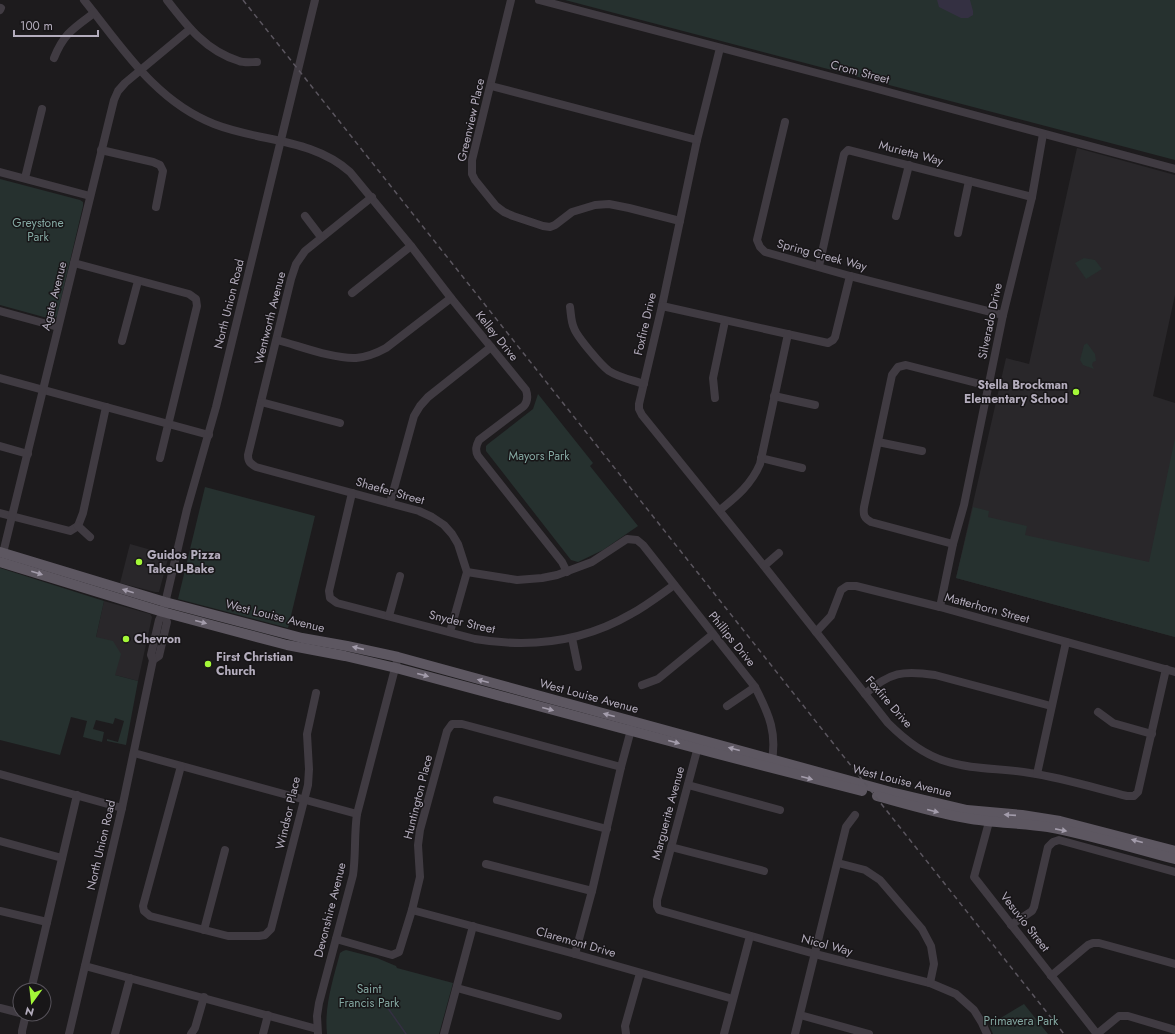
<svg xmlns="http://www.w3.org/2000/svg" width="1175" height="1034" font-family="Jost,sans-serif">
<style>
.built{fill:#29272a}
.green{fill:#26312f}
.water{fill:#343042}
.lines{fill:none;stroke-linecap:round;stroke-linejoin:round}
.stream{stroke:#343042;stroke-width:1.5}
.minor{stroke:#403b42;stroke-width:8}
.major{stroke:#5d5761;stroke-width:10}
.rail{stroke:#5b565f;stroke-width:1.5;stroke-dasharray:5 4;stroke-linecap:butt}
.oneway{fill:#a39cab}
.poi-dot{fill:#a4f838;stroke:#181618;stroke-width:1.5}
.labels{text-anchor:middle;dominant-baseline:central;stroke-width:3;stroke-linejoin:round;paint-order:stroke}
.street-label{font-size:12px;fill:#b4adbd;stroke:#181618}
.park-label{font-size:12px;fill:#84a8a2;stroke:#181618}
.poi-label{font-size:12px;font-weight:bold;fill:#b4adbd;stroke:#181618;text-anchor:start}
</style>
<rect width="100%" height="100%" fill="#1d1b1d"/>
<g class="built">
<path d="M1077,148L1175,175V295L1153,396L1175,403V637L956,578L1006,358L1029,364Z"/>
<path d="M130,544L169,555L159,592H155L120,583Z"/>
<path d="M104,601L150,614L152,617L138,681L115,675L96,637Z"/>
</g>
<g class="green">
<path d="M565,0H1175V160Z"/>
<path d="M0,179L80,200L83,202V206L57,316L54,319H51L0,305Z"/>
<path d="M1084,258L1095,260L1102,269L1086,279L1075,263Z"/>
<path d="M1087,343L1095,354L1096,361L1093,362L1092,365L1094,369L1083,365L1080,360L1084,345Z"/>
<path d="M538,394L593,463L590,466L638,526L603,550L578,562L571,560L486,451V446L488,444L533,409Z"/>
<path d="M1175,438V637L956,578L973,507L989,511L988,517L1027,526L1025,535L1149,562Z"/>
<path d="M205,487L315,516L288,628L178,599Z"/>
<path d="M0,568L104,601L96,637L113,641L121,654L115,675L138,681L126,745L107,741V739L118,742L124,721L115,718L113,724L96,720L93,729L104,732L102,742L83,737L87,721L71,717L60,755L0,740Z"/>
<path d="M346,950L377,958L396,966L397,968L453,983L439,1034H327C324,1006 333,980 340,953L343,951Z"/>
<path d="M1024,1004L1048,1034H993L989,1025Z"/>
</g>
<path class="water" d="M937,0H970L973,11V15L968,18H961L939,7Z"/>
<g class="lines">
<path class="stream" d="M385,1004L406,1034"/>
<g class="minor">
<path d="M84,0C122,47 155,101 214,124C260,142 312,138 350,172L411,246L451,298L526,390C528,396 528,401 524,406L479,440C476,446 475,450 478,456L562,562L567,572"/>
<path d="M167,0C187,26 206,51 239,61C244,63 251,62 257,62"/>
<path d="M511,0L472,160V174L475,180L496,206L504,212L513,216L543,226L550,227L555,225L572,212L595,205L609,204L629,208L680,221"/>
<path d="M539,0L870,87L1175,169"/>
<path d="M0,10L1,8"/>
<path d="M720,48L697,140L662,306L639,404V409L642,415L764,566L888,723C904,739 922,754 945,761C972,770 1002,768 1030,773C1063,778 1095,788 1127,796H1134L1138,792L1166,669"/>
<path d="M54,58C64,33 74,28 94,13"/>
<path d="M491,86L697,140"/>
<path d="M785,122L757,240L760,247L765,252L850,276L1003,315"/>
<path d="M101,150L153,162L160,165L163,171L156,207"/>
<path d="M0,172L90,196"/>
<path d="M25,178L42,109"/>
<path d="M372,197L305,251L296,264L291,279L248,455C248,462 250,463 256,467L419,511L432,517L444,525L452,534L458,544L467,572L450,632"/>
<path d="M305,216L321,237"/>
<path d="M896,216L909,165"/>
<path d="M958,233L969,181"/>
<path d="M74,263L189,294L196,299L197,306L160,458"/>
<path d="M819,266L844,154L848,150L1032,197"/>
<path d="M352,293L411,246"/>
<path d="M662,306L828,343L833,340L835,337L850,276"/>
<path d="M570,307C571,314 571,322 574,328C577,337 602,366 609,371C620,378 633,380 644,384"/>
<path d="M0,311L58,327"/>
<path d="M277,340C300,346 333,359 356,358C367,357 377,353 386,348L451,298"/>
<path d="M122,341L138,281"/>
<path d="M0,378L209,435"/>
<path d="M774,396L815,405"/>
<path d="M715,398L713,378L725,321"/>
<path d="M261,402L340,423"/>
<path d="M878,442L922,451"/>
<path d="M0,446L28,454"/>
<path d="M761,458L802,468"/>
<path d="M352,493L329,591L330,598L337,603L475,639C529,648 583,642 631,614C646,606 660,595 674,585"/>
<path d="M390,503L414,416L420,406L428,397L491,347"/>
<path d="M720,510C736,497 751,485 760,464L788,334"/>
<path d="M0,513L70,531L78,526"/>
<path d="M78,526L83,513L106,407"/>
<path d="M78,526L90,537"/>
<path d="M953,544L871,522C864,518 863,515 864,507L892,375L898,367L906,365L988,386"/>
<path d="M3,553L114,100L118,91L125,83L190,29"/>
<path d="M764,566L779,553"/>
<path d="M467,572L517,580L542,578L557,575L592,562L627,539L637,540L643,545L755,687C769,714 778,734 771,765"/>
<path d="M940,607L953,544L964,505L1003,315L1032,197L1043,134"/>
<path d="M389,616L400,576"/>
<path d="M816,632L831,616L841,590L847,586H856L940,607L1175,672"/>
<path d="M572,638L578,667"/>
<path d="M153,660L159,656L167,622L163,612"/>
<path d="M642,685L658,679L713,634"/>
<path d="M865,694C890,672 903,670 935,675L1051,706"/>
<path d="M727,706L755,687"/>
<path d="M1098,712L1113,723L1152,734"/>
<path d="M699,743L657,900V906L659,910L815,954L930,983L956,994L974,1010L982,1023L987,1034"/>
<path d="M134,753L357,814"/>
<path d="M181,766L143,906L144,911L150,916L228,936H259L265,935L271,929L308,785L309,769L307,734L316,693"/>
<path d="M0,774L122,808"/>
<path d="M1037,774L1066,642"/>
<path d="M688,785L780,810"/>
<path d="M497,800L607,829"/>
<path d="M989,815V822L974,877L1097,1034"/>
<path d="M0,841L62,858"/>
<path d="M671,847L764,871"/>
<path d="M838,863L865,870L880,880L922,929L931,946L934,964L930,983"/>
<path d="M486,864L592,891"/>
<path d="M412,910L575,954L733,999"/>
<path d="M0,911L47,922"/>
<path d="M1011,925L1032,911L1034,907L1048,847L1053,842L1059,840L1175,872"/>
<path d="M204,930L225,850"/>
<path d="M336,939L392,955L399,952L412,910L420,877L418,845L420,830L447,731L452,724H462L621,767"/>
<path d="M575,954L592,891L621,767L632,726"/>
<path d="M85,966L317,1029"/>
<path d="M1051,976L1088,945L1093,943H1099L1175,964"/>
<path d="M457,988L558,1016"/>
<path d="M31,990L77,795"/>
<path d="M0,1008L20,1013"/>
<path d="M800,1015L869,1034"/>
<path d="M22,1034V1031L26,1014"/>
<path d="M69,1034L122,808L153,660L151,655L159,620L163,612L187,509L216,407L315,0"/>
<path d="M115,1034L130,978"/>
<path d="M191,1034L195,1028L204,997"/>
<path d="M263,1034L268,1015"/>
<path d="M318,1034L317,1016L319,1003L353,875C356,855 354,834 357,814L398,657"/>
<path d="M444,1034L473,926"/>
<path d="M626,1034L625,1026L640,973"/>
<path d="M724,1034L750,936"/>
<path d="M795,1034L846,827L855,815"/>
<path d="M1097,1034L1119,1016H1128L1175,1030"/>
</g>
<g class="major">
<path d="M0,552L165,602L302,638L347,646L398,657L891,792L967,810L1022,815L1060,821L1175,851"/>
<path d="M0,562L163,612L219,627L287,645L345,656L396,668L714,753L862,791"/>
<path d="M877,796C906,804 936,813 966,818C993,823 1021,823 1048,827C1091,835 1133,848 1175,859"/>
</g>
<path class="rail" d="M243,0L1064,1034"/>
</g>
<defs><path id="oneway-solid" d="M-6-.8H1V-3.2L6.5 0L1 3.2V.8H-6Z"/></defs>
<g class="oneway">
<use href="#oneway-solid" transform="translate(37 573) rotate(17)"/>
<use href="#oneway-solid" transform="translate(128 591) rotate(-163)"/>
<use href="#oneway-solid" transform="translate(201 622) rotate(15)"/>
<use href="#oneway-solid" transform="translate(358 648) rotate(-167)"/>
<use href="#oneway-solid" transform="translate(423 675) rotate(15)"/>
<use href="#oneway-solid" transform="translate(483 681) rotate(-165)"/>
<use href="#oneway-solid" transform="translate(548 709) rotate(15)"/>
<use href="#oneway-solid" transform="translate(609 715) rotate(-165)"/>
<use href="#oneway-solid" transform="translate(674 742) rotate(15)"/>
<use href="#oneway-solid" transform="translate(734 749) rotate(-165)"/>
<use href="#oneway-solid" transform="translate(807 778) rotate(15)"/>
<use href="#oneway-solid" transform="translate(933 811) rotate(14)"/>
<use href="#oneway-solid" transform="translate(1010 815) rotate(-176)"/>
<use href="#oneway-solid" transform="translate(1061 830) rotate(11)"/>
<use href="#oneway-solid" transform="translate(1137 841) rotate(-165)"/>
</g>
<g class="poi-dot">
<circle cx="1076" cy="392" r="4"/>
<circle cx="139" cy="562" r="4"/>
<circle cx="126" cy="639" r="4"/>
<circle cx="208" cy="664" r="4"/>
</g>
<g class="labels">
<g class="street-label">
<text transform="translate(860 72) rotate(15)">Crom Street</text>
<text transform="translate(471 120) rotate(-77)">Greenview Place</text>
<text transform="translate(911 153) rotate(15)">Murietta Way</text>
<text transform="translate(822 255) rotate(15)">Spring Creek Way</text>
<text transform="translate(54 296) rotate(-76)">Agate Avenue</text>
<text transform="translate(229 304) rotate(-76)">North Union Road</text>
<text transform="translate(270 318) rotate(-76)">Wentworth Avenue</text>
<text transform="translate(990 321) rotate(-78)">Silverado Drive</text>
<text transform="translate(645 324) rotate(-77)">Foxfire Drive</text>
<text transform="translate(497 336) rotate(51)">Kelley Drive</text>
<text transform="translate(390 491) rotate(16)">Shaefer Street</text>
<text transform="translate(987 608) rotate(15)">Matterhorn Street</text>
<text transform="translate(275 616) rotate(14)">West Louise Avenue</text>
<text transform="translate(462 622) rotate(13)">Snyder Street</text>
<text transform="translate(732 639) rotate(51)">Phillips Drive</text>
<text transform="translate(589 696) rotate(15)">West Louise Avenue</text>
<text transform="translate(889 702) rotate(49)">Foxfire Drive</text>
<text transform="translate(902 781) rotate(14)">West Louise Avenue</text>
<text transform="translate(418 797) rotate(-76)">Huntington Place</text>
<text transform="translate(288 813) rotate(-77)">Windsor Place</text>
<text transform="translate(668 813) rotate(-75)">Marguerite Avenue</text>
<text transform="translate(101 845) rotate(-77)">North Union Road</text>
<text transform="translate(330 910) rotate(-76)">Devonshire Avenue</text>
<text transform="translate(1025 922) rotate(52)">Vesuvio Street</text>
<text transform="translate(576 942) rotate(16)">Claremont Drive</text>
<text transform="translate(827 945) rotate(15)">Nicol Way</text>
</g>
<g class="park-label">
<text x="38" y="223">Greystone<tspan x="38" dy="14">Park</tspan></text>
<text x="539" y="456">Mayors Park</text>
<text x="369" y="989">Saint<tspan x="369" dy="14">Francis Park</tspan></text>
<text x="1021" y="1021">Primavera Park</text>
</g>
<g class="poi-label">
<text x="1068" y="385" text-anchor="end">Stella Brockman<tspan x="1068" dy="14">Elementary School</tspan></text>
<text x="147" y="555">Guidos Pizza<tspan x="147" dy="14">Take-U-Bake</tspan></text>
<text x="134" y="639">Chevron</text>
<text x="216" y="657">First Christian<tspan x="216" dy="14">Church</tspan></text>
</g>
</g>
<g transform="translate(32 1002) rotate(195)"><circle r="19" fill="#181618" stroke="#56525a"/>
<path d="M0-3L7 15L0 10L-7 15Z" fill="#a4f838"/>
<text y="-6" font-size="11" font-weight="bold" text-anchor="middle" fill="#b4adbd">N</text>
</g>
<path d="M14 30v6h84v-6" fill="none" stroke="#b4adbd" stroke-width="2"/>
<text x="20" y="30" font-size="12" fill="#b4adbd" stroke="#181618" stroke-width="3" paint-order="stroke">100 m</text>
</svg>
